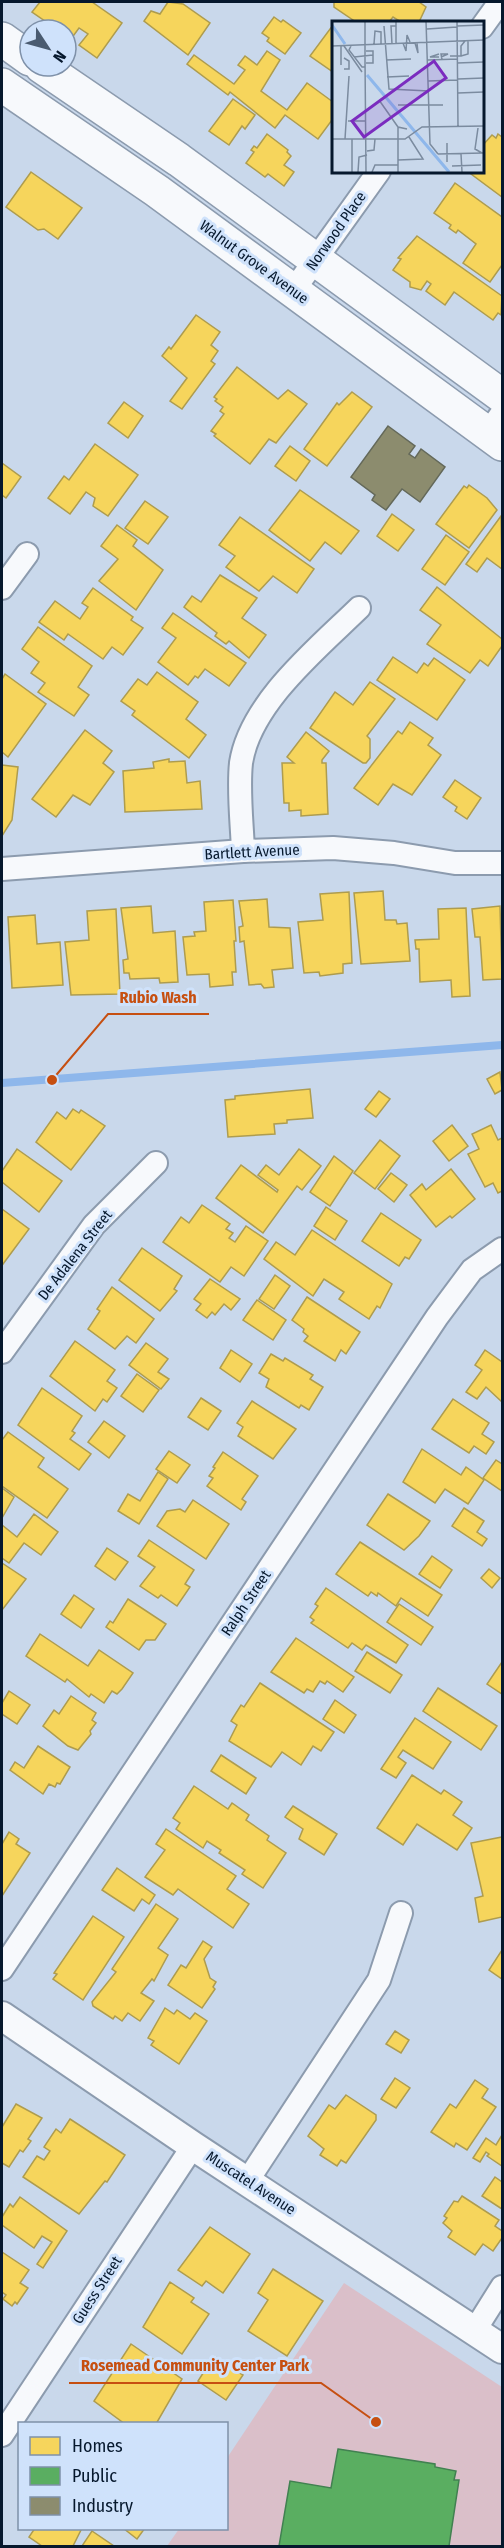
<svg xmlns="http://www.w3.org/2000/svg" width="504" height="2548" font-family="'Fira Sans Condensed',sans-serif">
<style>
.green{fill:#dabfc9}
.homes{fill:#f6d55c;stroke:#ae9c4e;stroke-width:1.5}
.public{fill:#5aae61;stroke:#418151;stroke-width:1.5}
.industry{fill:#8c8c6e;stroke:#64695a;stroke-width:1.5}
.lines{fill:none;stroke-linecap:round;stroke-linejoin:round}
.stream{stroke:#8eb7eb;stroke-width:8}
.minor-casing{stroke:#8c9bae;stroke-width:26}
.tertiary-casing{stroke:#8c9bae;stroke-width:32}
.secondary-casing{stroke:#8c9bae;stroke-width:36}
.minor{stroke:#f7f9fc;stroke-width:22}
.tertiary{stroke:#f7f9fc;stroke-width:28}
.secondary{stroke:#f7f9fc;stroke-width:33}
.labels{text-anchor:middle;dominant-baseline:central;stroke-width:6;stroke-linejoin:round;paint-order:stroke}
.street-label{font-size:15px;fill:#06182d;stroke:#cfe2fb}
.inset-river{fill:none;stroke:#8eb7eb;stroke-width:3}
.inset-road{fill:none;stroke:#7b8b9f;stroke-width:1.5}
.view{fill:#7b2cbf;fill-opacity:0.15;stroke:#7b2cbf;stroke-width:3}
.inset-edge{fill:none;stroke:#06182d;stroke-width:3}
.leader{fill:none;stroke:#c64f11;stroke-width:2}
.callout-dot{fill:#c64f11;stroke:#cfe2fb;stroke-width:2}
.callout-label{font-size:16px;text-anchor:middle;font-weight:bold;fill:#c64f11;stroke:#cfe2fb;stroke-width:6;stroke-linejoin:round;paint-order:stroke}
</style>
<rect width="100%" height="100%" fill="#c9d8eb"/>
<path class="green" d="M344,2283L502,2387V2546H167L179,2529L226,2528L227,2458Z"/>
<g class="homes">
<path d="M40,2H92L122,23L97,58L79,45L88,34L79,28L71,39L66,36V30H58L32,12Z"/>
<path d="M168,2L183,4L210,23L188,55L144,21L151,11L160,14Z"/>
<path d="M334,2H419L426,7L419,22H401L393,17L389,22H356L334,7Z"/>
<path d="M274,17L281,22L283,20L301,33L285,54L267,41L269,38L262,33Z"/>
<path d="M333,25V72L310,56Z"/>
<path d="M267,51L280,60L261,91L287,110L307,83L333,102L332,120L318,139L285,115L275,128L230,92L228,95L187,64L194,55L234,84L245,70L238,65L245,56L257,65Z"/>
<path d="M233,99L255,115L245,129L242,126L229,145L209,131Z"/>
<path d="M267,134L288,150L287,152L291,156L284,165L294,172L284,186L268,174L265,177L246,163L254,152L251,150L254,146L257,148Z"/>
<path d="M498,134L502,137V197L467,171H482V146L492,135L496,138Z"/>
<path d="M31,172L82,208L58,239L44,229L38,230L6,207Z"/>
<path d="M455,183L502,217V265L490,282L463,263L476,244L458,230L456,233L449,228L451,225L434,213Z"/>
<path d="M417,236L502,296L501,315L498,313L493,320L454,292L445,305L426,291L431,284L427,281L421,290L410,287V282L393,270L401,259L398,258Z"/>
<path d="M196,315L220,332L211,345L218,351L211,361L215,364L182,409L170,401L187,378L162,356L169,347L171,349Z"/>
<path d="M237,367L278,399L288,390L307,404L276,443L269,439L250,464L214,436L216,434L211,431L224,414L220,411L223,407L215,401L217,399L214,397Z"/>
<path d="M352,392L372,407L327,466L304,449L337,403L339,405Z"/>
<path d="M124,402L143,416L128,438L108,423Z"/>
<path d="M95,444L138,475L108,516L93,506L95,498L86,492L70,514L48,498L64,476L69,480Z"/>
<path d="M290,446L310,461L296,481L275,466Z"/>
<path d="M2,463L21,477L6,498L2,495Z"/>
<path d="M469,485L487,498L497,510L469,548L436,524L464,486L467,488Z"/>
<path d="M300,490L359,531L341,554L325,542L310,561L269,530Z"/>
<path d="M145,501L168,517L148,544L125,528Z"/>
<path d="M392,514L414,530L398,551L377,536Z"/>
<path d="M501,516L502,569L487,558L477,572L466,564Z"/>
<path d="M240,517L314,569L297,593L273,576L259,591L226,567L235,556L219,545Z"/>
<path d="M117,525L137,540L133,546L163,570L136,610L99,581L118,559L101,546Z"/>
<path d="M446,535L469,552L445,585L422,569Z"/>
<path d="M220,575L257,598L242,618L266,635L249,658L229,641L226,644L215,636L217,633L184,607L192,596L201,602Z"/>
<path d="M437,587L502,639V646L488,666L480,660L470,673L427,644L441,625L420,610Z"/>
<path d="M93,588L133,617L131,620L143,628L123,655L112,647L103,659L68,634L64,640L39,622L55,601L80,619L88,607L82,603Z"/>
<path d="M173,613L246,663L229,686L205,669L198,678L195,676L188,685L158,662L176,638L162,628Z"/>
<path d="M38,627L92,666L78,687L89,695L74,716L38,692L45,683L31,673L39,662L22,649Z"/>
<path d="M393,657L417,673L424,663L428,666L434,658L465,680L437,720L377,680Z"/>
<path d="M157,672L198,702L186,719L206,735L189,758L132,715L135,711L121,701L138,679L147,685Z"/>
<path d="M5,674L46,704L8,757L2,752V679Z"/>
<path d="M370,682L395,699L367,736L370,739V758L366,763H363L310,728L335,692L353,705Z"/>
<path d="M410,722L433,738L428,745L441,755L412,795L393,784L378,805L354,788L398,731L402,734Z"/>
<path d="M85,730L112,751L103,763L114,772L90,805L73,795L56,817L32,799Z"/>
<path d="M306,732L329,751L322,760V763H326L328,814L301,816V810L289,811V803H284L282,763H294L287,757Z"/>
<path d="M169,759V762L185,761L187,783L200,781L202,809L125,812L123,771L154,768L153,762Z"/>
<path d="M2,765L18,767L12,820L2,836Z"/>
<path d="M455,780L481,798L467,819L455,811L457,807L443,797Z"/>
<path d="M383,891L385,920H396L397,924L407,923L410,961L361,964L354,893Z"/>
<path d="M349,892L352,963L343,964V973L320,976L319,972L304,973L298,922L323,920L320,894Z"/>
<path d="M267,899L269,927L290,928L293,968L272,970L274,987L264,988L261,984L249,985L244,941L240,942L239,927L243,926L239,901Z"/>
<path d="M233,900L236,941H234L236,972H232L233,985L210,987L209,974L187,975L183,937L195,936L194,932L206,931L204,902Z"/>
<path d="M151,906L153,933L175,931L178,982L160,983L159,978L130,979L129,973H124L123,960L128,959L121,908Z"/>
<path d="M500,906L502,979L483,980L480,937H475L472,909Z"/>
<path d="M466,908L470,996L452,997L451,980L420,982L419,949H416L415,940L439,939L438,909Z"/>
<path d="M116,909L120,994L71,995L65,942L89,940L87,911Z"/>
<path d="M35,915L37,944L60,942L63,985L12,988L8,917Z"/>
<path d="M500,1072L502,1090L495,1094L487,1079Z"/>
<path d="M310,1089L313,1118L287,1120V1123L274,1124L275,1134L228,1137L225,1100L235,1099V1096Z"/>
<path d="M379,1091L390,1099L376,1117L365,1109Z"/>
<path d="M73,1109L79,1113L81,1110L105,1126L71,1170L36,1142L57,1112L66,1119Z"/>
<path d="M452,1125L468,1146L449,1161L433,1141Z"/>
<path d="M491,1125L498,1140L502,1138V1191L498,1193L493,1183L485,1187L468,1154L479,1149L472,1134Z"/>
<path d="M380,1140L400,1156L375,1189L354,1173Z"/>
<path d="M17,1149L62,1181L39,1212L2,1182V1171Z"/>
<path d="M299,1149L321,1166L302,1190L297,1186L263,1233L216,1198L241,1165L277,1192L278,1190L258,1175L266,1165L279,1175Z"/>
<path d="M334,1156L353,1171L330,1206L310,1192Z"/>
<path d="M451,1169L475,1199L452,1218L450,1216L436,1227L410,1195L422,1184L426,1190Z"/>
<path d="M391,1173L407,1185L394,1202L378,1189Z"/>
<path d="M202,1205L230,1224L226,1229L233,1233L229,1238L235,1242L246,1226L268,1241L244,1276L231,1267L220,1282L163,1242L181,1217L189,1223Z"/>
<path d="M326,1207L347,1221L335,1240L314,1226Z"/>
<path d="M2,1209L29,1229L3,1264L2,1263Z"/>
<path d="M381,1213L421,1240L409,1259L405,1257L399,1266L362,1241Z"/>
<path d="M312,1230L392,1284L380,1308L377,1306L369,1319L339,1299L344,1292L324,1279L313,1296L264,1259L276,1242L295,1255Z"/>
<path d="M142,1248L182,1276L174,1289L177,1291L160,1311L119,1280Z"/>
<path d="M275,1275L290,1286L274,1309L259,1299Z"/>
<path d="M210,1279L240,1299L231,1310L224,1304L215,1315L212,1312L207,1318L196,1310L201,1304L194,1299Z"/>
<path d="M112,1287L154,1319L136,1343L127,1336L115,1349L88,1329L100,1311L97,1309Z"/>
<path d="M307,1297L360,1332L346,1354L341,1350L335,1361L304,1341L308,1336L303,1332L304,1329L292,1320Z"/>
<path d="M257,1300L286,1320L273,1340L243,1320Z"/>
<path d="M75,1341L115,1370L107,1381L117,1388L107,1402L103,1399L95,1411L50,1376Z"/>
<path d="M146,1343L168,1359L158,1372L169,1379L161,1389L129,1365Z"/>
<path d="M231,1350L252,1364L240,1382L220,1368Z"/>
<path d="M485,1350L502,1362V1402L486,1387L477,1399L466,1392L482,1370L475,1365Z"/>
<path d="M271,1354L283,1361L285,1358L313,1375L310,1379L323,1387L309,1410L301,1405L299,1408L266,1387L269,1379L259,1373Z"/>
<path d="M137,1374L159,1390L143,1412L121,1396Z"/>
<path d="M42,1388L82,1416L72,1431L75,1433L70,1439L91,1454L79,1470L18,1425Z"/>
<path d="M201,1398L221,1411L208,1430L188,1417Z"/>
<path d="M453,1399L489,1423L482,1434L494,1442L486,1454L474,1446L469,1453L432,1429Z"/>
<path d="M252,1401L296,1429L273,1459L238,1436L243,1427L237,1423Z"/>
<path d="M104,1421L125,1436L109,1458L88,1442Z"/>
<path d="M8,1432L44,1458L38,1467L68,1489L47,1518L2,1486V1440Z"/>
<path d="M422,1449L461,1475L466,1467L484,1480L468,1504L445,1489L435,1503L403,1482Z"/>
<path d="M169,1451L190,1465L177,1483L156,1469Z"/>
<path d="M223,1452L258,1476L242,1499L246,1502L241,1510L207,1486L213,1478L209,1476L215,1468L213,1467Z"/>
<path d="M496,1460L502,1464V1491L483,1478Z"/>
<path d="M158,1472L168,1479L139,1524L118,1511L128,1494L140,1501Z"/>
<path d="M2,1488L14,1497L2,1518Z"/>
<path d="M388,1494L430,1521L419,1536L404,1550L367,1525Z"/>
<path d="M193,1500L229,1524L206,1559L157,1526L167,1511L180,1509L185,1512Z"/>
<path d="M464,1508L484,1521L477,1532L487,1539L482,1546L452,1526Z"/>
<path d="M34,1514L58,1532L41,1555L24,1543L9,1563L2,1558V1525L17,1537Z"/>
<path d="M149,1540L194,1570L185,1584L190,1587L177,1606L161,1595L158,1598L140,1586L155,1567L138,1556Z"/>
<path d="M360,1542L442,1595L428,1616L401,1598L396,1606L378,1593L377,1596L371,1592L368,1596L336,1574Z"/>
<path d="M107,1548L128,1562L115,1580L95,1566Z"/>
<path d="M432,1556L452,1570L440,1588L419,1574Z"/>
<path d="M2,1563L26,1579L2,1610Z"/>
<path d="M489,1569L500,1578L492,1588L481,1578Z"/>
<path d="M326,1588L408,1645L396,1663L366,1645L362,1650L352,1643L348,1648L311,1623L314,1620L310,1617L318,1606L315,1604Z"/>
<path d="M74,1595L94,1609L81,1628L61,1614Z"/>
<path d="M128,1599L166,1624L155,1640H146L139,1650L106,1627L110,1621L113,1623Z"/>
<path d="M399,1604L433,1627L421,1645L387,1622Z"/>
<path d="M40,1634L88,1666L99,1650L133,1673L122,1689L117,1694L112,1691L104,1703L91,1694L89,1697L67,1679L65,1682L26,1656Z"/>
<path d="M296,1638L354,1677L343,1692L327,1681L325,1684L320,1681L313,1692L307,1689L304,1693L271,1672Z"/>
<path d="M367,1652L402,1675L390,1693L355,1671Z"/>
<path d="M502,1662V1694L487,1684Z"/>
<path d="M260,1683L334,1732L321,1751L313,1746L301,1765L282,1752L271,1767L229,1741L237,1725L231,1721L241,1705L244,1707Z"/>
<path d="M438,1688L497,1726L481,1750L423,1711Z"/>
<path d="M9,1691L30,1705L17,1724L2,1714V1703Z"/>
<path d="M71,1696L96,1713L92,1720L96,1723L90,1731L91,1734L78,1750L68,1746L43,1726L54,1710L59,1714Z"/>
<path d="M335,1700L356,1715L344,1733L323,1719Z"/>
<path d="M415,1718L451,1742L433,1769L403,1750L398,1757L406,1763L396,1778L381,1769Z"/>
<path d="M38,1746L70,1767L60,1784L57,1783L55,1787L49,1784L43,1794L10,1770L15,1762L24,1768Z"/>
<path d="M221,1755L256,1778L246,1794L211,1771Z"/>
<path d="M412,1775L441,1794L444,1790L462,1802L453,1815L472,1828L457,1850L417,1824L403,1845L377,1828Z"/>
<path d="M194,1786L228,1809L232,1803L249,1815L246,1820L269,1836L267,1840L286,1853L263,1888L242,1874L245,1870L219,1853L221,1850L207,1841L203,1848L176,1829L180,1823L173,1818Z"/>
<path d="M293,1806L337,1834L324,1855L299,1839L303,1829L285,1817Z"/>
<path d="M166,1829L236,1876L227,1889L249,1904L233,1928L178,1889L173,1895L145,1877L165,1850L156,1844Z"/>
<path d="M9,1832L19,1839L16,1844L30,1853L2,1896V1844Z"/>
<path d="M502,1837V1917L479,1922L475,1898L483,1896L471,1843Z"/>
<path d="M117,1868L155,1895L149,1904L142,1899L134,1911L102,1890Z"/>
<path d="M156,1904L178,1919L158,1948L168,1955L154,1981L152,1979L141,1993L154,2001L140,2021L128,2013L122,2021L115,2016L113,2019L93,2006L92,2002L116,1972L112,1969Z"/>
<path d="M93,1916L124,1937L83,2000L53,1979L57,1974L54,1973Z"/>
<path d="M203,1941L212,1947L204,1959L210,1978L216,1982L213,1987L215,1989L202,2008L168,1985L181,1965L186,1968Z"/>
<path d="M502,1950V1979L489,1970Z"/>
<path d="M165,2008L174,2014L177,2010L190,2019L195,2013L207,2021L179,2064L151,2045L154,2041L148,2038Z"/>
<path d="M395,2031L409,2040L401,2053L386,2044Z"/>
<path d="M395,2078L410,2088L396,2108L381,2099Z"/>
<path d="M475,2080L488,2089L482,2098L496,2107L467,2150L456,2143L454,2147L431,2132L450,2104L456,2108Z"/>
<path d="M346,2095L376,2115V2120L346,2163L341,2160L337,2166L320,2155L324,2149L308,2136L329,2105L335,2109Z"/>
<path d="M16,2104L42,2118L28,2139L31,2141L23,2152L20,2150L9,2167L2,2163V2127Z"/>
<path d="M70,2119L125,2155L107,2182L105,2181L79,2214L23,2177L37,2156L44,2160L50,2151L44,2147L56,2129L61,2133Z"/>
<path d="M502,2135V2166L487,2156L489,2154L486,2152L480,2162L473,2158L486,2138L496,2145Z"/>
<path d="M495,2177L502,2182V2209L482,2196Z"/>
<path d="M462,2196L499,2220L495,2226L502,2231V2238L493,2251L483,2244L475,2255L448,2237L452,2231L443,2223L447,2218L444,2216L454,2201L458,2202Z"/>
<path d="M20,2197L67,2231L43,2268L37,2264L52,2242L42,2236L34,2248L2,2225V2217L10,2204L13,2207Z"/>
<path d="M210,2227L250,2254L223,2293L206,2281L202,2286L178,2270Z"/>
<path d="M2,2252L29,2270L20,2283L28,2288L17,2304L15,2302L12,2306L3,2299L6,2295L2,2292Z"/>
<path d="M273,2269L323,2301L287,2356L248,2331L268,2300L258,2293Z"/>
<path d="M170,2282L194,2298L191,2302L209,2314L182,2354L143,2327Z"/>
<path d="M131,2344L182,2379L156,2424H125L94,2401Z"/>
<path d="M214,2356L243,2375L226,2400L198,2381Z"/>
<path d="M35,2528H82L73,2546H42L29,2537Z"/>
<path d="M123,2528H145L137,2539Z"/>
<path d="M92,2531L114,2546H82Z"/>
</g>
<path class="public" d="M338,2449L435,2464V2467L456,2471L454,2480H459L449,2546H279L290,2481L331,2488Z"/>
<path class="industry" d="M388,426L415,446L409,454L415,458L421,449L445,467L420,502L402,489L386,510L372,500L375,495L351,477Z"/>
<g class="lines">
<path class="stream" d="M2,1083L502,1045"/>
<g class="minor-casing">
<g id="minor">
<path d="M482,27L500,2"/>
<path d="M293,291L379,171"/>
<path d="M488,433L502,413"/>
<path d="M2,588L27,554"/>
<path d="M243,851C242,823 238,791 241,763C250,703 318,648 359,608"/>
<path d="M2,869L243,851L333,848L394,853L455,863H502"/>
<path d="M2,1352L94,1225L156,1163"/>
<path d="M2,1969L437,1317L472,1270L502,1249"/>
<path d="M248,2180L379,1980L401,1913"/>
<path d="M475,2330L502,2287"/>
<path d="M2,2435L193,2146"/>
</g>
</g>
<g class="tertiary-casing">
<path id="tertiary" d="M2,2016L193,2146L502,2349"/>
</g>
<g class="secondary-casing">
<g id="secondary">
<path d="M2,39L30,59"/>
<path d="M41,66L179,160L502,396"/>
<path d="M2,85L157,191L502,444"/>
</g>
</g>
<use href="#minor" class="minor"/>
<use href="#tertiary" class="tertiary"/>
<use href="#secondary" class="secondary"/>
</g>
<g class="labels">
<g class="street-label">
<text transform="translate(336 231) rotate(-55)">Norwood Place</text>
<text transform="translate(254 262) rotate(36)">Walnut Grove Avenue</text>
<text transform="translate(252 852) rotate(-3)">Bartlett Avenue</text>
<text transform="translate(75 1255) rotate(-52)">De Adalena Street</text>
<text transform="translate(246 1603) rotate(-56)">Ralph Street</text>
<text transform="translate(251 2183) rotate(33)">Muscatel Avenue</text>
<text transform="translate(97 2290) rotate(-57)">Guess Street</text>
</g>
</g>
<g transform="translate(332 21)">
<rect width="152" height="152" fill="#c9d8eb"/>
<path class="inset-river" d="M0,4L13,23M35,54L117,151"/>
<path class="inset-road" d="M33,0V38M64,0V22M94,0L98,123L106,133M125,0L126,106M52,5L57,68L97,70M125,5L152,4M95,8L125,6M71,22L74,30L75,14L78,21M83,22L86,32L85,22M42,23L43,10L49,11V23M60,23L59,5H64M0,25V53M0,25L152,19M9,25V44M12,25L30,51M19,25L17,29L30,46H33M34,30H41V42H34M107,33L98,36H107M118,35H129V25L133,20M129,35L136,33V20M22,36L41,34M109,36L116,33H109L110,39M12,37L17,40V48H12M54,39L79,38M96,39L126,38M125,42L152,41M33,46V38L34,151M55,56L77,55M126,58L152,57M96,60L126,59M126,72L152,71M47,79L66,106L75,108M66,84H111M16,100H34M146,107L143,128L150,132M0,118H73L90,106L152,105M13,118L17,55M35,130L42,129L43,118M106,133L152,132M129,133L130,151M66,139L91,138L77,116M115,141V122M120,145L149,144M20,151V118M26,151L27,136L35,134M40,151L43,144H66M66,151V106"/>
<path class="view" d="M102,40L114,57L32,116L20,100Z"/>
<rect width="152" height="152" class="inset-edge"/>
</g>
<path class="leader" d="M52 1080L108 1014H209M376 2422L321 2383H69"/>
<g class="callout-dot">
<circle cx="52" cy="1080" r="6"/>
<circle cx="376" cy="2422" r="6"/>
</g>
<g class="callout-label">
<text x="158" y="1003">Rubio Wash</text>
<text x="195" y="2371">Rosemead Community Center Park</text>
</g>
<rect width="504" height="2548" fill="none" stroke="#06182d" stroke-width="6"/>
<rect x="18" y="2422" width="210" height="108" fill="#cfe2fb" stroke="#7f91a9" stroke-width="1.5"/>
<rect x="30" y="2437" width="30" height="18" fill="#f6d55c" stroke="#7f91a9" stroke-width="1.5"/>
<text x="72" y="2452" font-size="18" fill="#06182d">Homes</text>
<rect x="30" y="2467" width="30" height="18" fill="#5aae61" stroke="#7f91a9" stroke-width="1.5"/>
<text x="72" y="2482" font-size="18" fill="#06182d">Public</text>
<rect x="30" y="2497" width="30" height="18" fill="#8c8c6e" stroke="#7f91a9" stroke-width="1.5"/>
<text x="72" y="2512" font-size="18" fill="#06182d">Industry</text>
<g transform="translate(48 48) rotate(126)"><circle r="28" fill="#cfe2fb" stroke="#7f91a9" stroke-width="1.5"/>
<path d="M0-4.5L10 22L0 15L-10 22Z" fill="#4a5b70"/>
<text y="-9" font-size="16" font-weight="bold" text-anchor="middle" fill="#06182d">N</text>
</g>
</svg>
